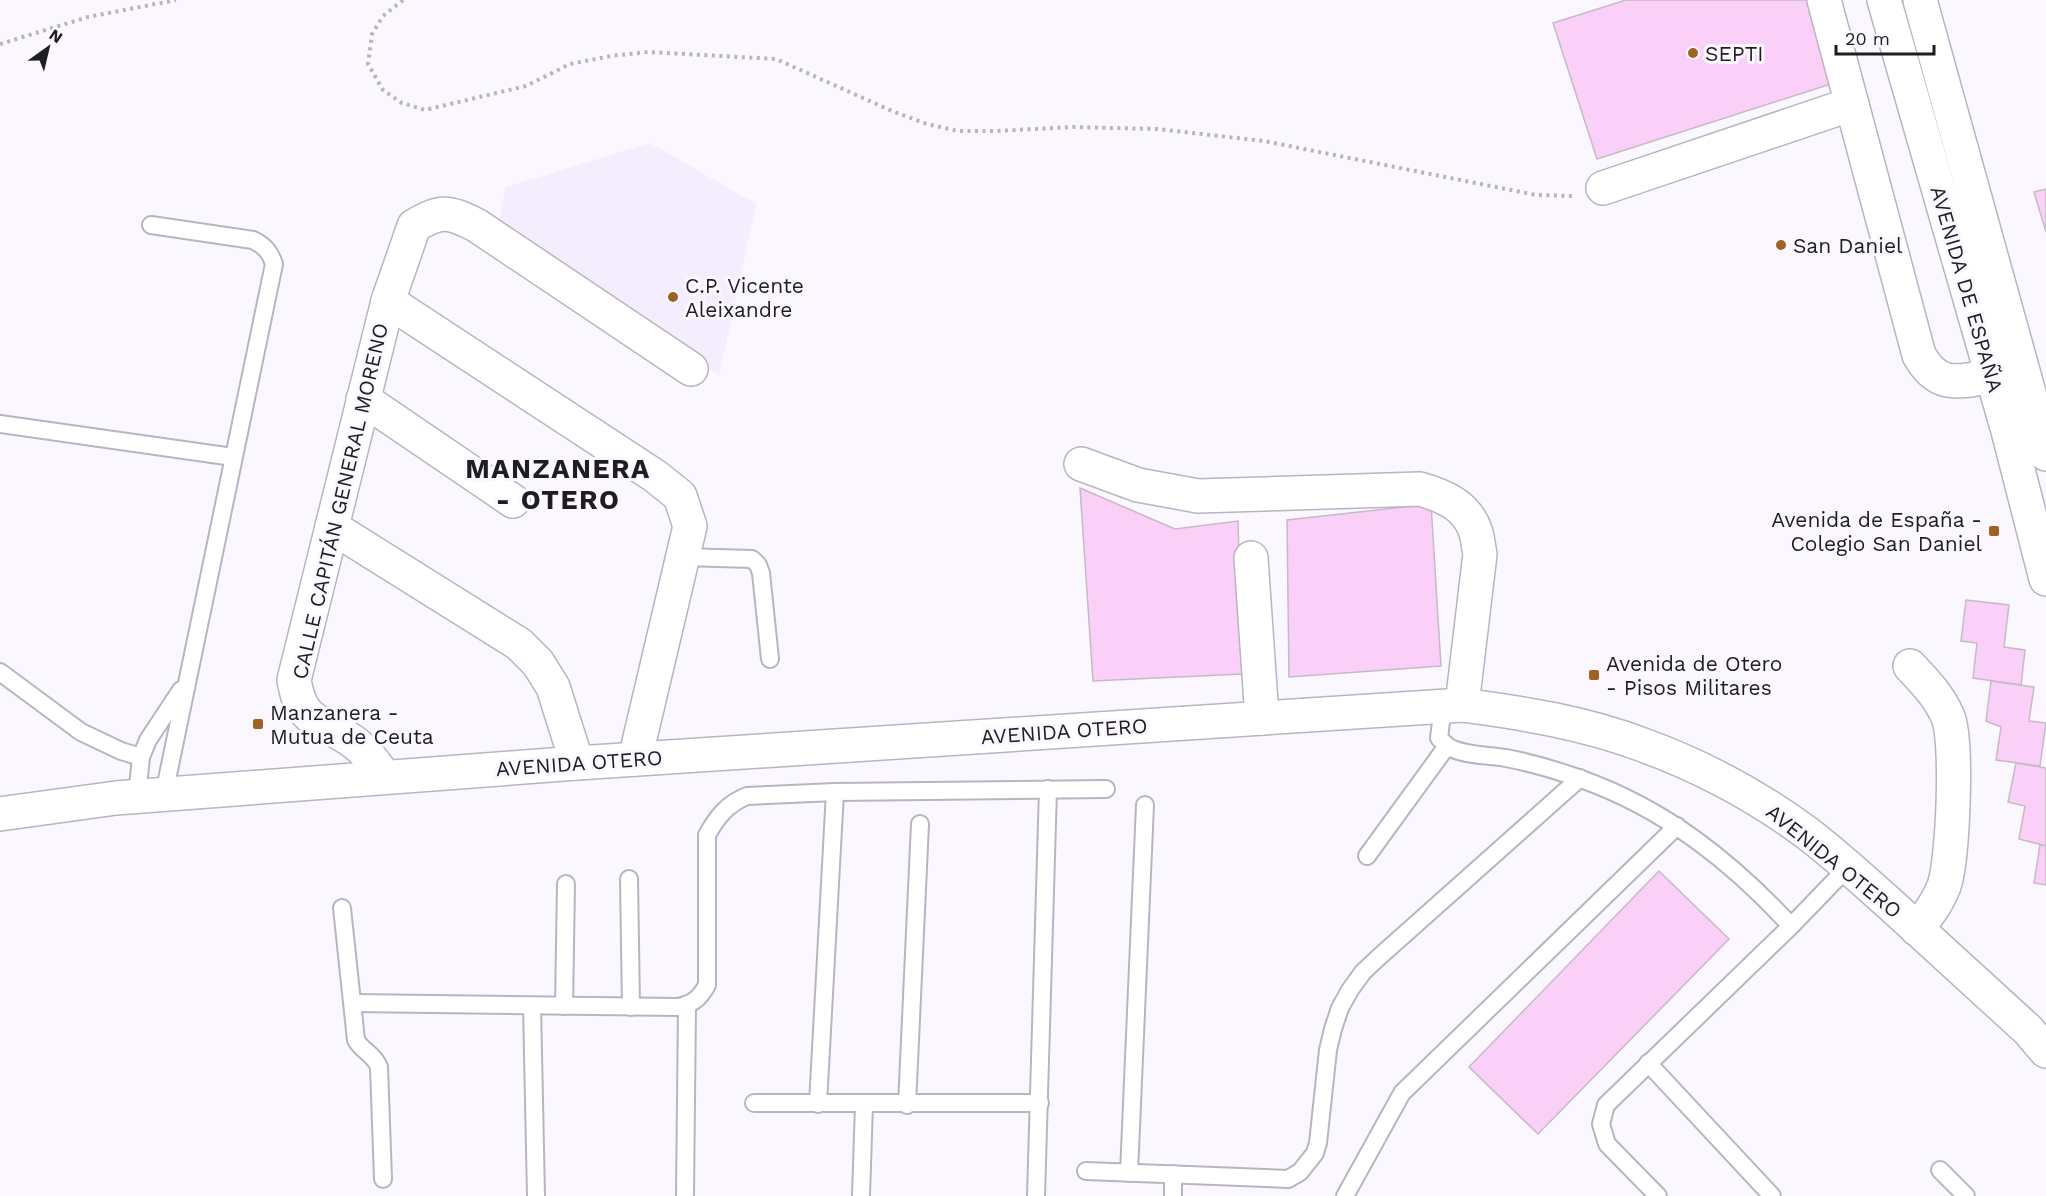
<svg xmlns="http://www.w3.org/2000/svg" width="2046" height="1196" font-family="'Work Sans',sans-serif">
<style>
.built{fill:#f3edfe}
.building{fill:#facff8;stroke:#c5bac5;stroke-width:1.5}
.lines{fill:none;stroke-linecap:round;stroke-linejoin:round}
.lane-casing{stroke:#b9b4c1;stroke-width:20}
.street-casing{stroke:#b9b4c1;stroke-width:36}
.primary-casing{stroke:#b9b4c1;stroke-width:36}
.highway-casing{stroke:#b9b4c1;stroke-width:36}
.path{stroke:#b7b5ba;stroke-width:4;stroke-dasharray:3 4.5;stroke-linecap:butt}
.lane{stroke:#fff;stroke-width:16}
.street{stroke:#fff;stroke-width:33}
.primary{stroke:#fff;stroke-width:33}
.highway{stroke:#fff;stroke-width:33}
.poi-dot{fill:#9e6324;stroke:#faf8fe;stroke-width:2}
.labels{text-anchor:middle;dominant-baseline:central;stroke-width:6;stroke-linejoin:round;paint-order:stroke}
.poi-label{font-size:21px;fill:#1f1d22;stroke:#faf8fe;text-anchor:start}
.street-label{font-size:21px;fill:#1f1d22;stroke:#faf8fe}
.district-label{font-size:27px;font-weight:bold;letter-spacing:1.5px;fill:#1f1d22;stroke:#faf8fe}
</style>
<rect width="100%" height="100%" fill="#faf8fe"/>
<path class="built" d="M650,143L756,204L719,376L499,219L506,187Z"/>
<g class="building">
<path d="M1626,0H1807L1834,83L1597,159L1553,23Z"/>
<path d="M2046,189V232L2034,192Z"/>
<path d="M1080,488L1175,529L1238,521L1242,674L1093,681Z"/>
<path d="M1431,504L1441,666L1289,677L1287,520Z"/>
<path d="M1966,600L2009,605L2004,647L2025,650L2021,685L1973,678L1977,643L1961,641Z"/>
<path d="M1991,681L2034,687L2029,721L2046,723L2040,766L1996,760L2001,727L1986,721Z"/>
<path d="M2016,763L2046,768V846L2019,839L2025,806L2008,802Z"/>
<path d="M2040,845L2046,846V885L2034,883Z"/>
<path d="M1659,871L1729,939L1538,1134L1469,1067Z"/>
</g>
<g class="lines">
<g class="lane-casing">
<g id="lane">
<path d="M151,225L253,240C265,246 270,252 274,264L164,794"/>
<path d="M0,424L233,457"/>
<path d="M683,557L752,559L758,565L761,573L770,659"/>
<path d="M0,672L81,732L121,751L141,757"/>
<path d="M1443,706L1439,738C1443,742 1447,747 1453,749C1469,756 1489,755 1506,758C1532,763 1556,770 1581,779C1665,809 1731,861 1791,926"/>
<path d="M137,796L141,757L148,740L181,690"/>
<path d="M1367,856L1447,746"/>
<path d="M629,879L631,1007"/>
<path d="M342,908L356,1040C362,1051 374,1054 379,1067L383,1179"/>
<path d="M353,1003L678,1007C693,1004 700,998 707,985V835C717,817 727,804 747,796L835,792L1106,789"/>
<path d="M532,1006L536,1196"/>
<path d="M564,1006L566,884"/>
<path d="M1648,1063L1772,1196"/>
<path d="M754,1103H1040"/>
<path d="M818,1104L835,792"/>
<path d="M907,1105L920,824"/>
<path d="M1940,1170L1966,1196"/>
<path d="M1086,1171L1288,1179L1300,1172L1315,1153L1318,1143L1328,1050L1333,1029L1340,1008L1350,990L1363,972L1379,957L1580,778"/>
<path d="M1129,1173L1145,805"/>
<path d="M685,1196L687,1005"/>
<path d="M861,1196L864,1104"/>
<path d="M1036,1196L1048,789"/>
<path d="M1173,1196V1174"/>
<path d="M1345,1196L1402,1093L1677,826"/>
<path d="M1658,1196L1607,1144L1601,1124L1606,1105L1791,926L1848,867"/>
</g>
</g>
<g class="street-casing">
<g id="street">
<path d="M1824,0L1919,355C1938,389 1958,382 1992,376"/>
<path d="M1603,188L1852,104"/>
<path d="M388,301L655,476L680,496L690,526L635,759"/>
<path d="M363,399L513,501"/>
<path d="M1081,464L1138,485L1198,496L1420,489C1444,496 1466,505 1475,530C1478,537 1478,546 1480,554L1462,705"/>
<path d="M332,527L519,644L538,663L553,687L577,763"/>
<path d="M1251,558L1262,718"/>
<path d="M1910,666C1925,682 1939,696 1948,717C1958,742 1953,860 1944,886C1938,902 1928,915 1917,929"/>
<path d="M385,777C376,765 367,752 355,743C322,718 302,728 294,680L388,301L414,226C441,210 448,211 476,225L691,369"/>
</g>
</g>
<g class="primary-casing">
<path id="primary" d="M0,814L116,798L577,763L1462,705C1524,713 1585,723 1643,745C1701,766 1757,796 1807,833C1836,855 1863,880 1890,904C1936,946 1982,988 2028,1030L2046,1051"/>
</g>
<g class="highway-casing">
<g id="highway">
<path d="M1884,0L2008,431L2046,579"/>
<path d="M1920,0L2046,454"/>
</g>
</g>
<g class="path">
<path d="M403,0L383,16L372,34L368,64L383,90L402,103L425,110L526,86L570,64L611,56L648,52L776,59L892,111L927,124L958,131H996L1073,127L1157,129L1264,141L1536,195L1572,196"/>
<path d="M0,44L88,17L176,0"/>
</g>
<use href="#lane" class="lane"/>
<use href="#street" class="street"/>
<use href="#primary" class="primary"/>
<use href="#highway" class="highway"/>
</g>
<g class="poi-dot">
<circle cx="1693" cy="53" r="6"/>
<circle cx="1781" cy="245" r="6"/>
<circle cx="673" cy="297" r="6"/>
<rect x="1988" y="525" width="12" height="12" rx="3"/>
<rect x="1588" y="669" width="12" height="12" rx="3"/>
<rect x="252" y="718" width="12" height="12" rx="3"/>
</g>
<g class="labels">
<g class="poi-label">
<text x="1705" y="53">SEPTI</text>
<text x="1793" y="245">San Daniel</text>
<text x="685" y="285">C.P. Vicente<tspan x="685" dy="24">Aleixandre</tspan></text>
<text x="1982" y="519" text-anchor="end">Avenida de España -<tspan x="1982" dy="24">Colegio San Daniel</tspan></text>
<text x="1606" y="663">Avenida de Otero<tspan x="1606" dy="24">- Pisos Militares</tspan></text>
<text x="270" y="712">Manzanera -<tspan x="270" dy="24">Mutua de Ceuta</tspan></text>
</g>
<g class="street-label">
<text transform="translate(1967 289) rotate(74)">AVENIDA DE ESPAÑA</text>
<text transform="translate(340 501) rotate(-77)">CALLE CAPITÁN GENERAL MORENO</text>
<text transform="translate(1064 731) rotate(-4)">AVENIDA OTERO</text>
<text transform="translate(579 763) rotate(-4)">AVENIDA OTERO</text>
<text transform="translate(1834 861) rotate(39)">AVENIDA OTERO</text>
</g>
<g class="district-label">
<text x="558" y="469">MANZANERA<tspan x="558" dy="31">- OTERO</tspan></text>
</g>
</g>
<g transform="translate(48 48) rotate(34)" stroke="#faf8fe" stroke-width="4.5" paint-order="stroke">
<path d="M0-4.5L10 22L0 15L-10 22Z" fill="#1f1d22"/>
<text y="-9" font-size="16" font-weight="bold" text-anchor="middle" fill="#1f1d22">N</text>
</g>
<path d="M1836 45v9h98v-9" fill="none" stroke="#1f1d22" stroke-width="3"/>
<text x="1845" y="45" font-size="18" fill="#1f1d22" stroke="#faf8fe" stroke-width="4.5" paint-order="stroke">20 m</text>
</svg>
